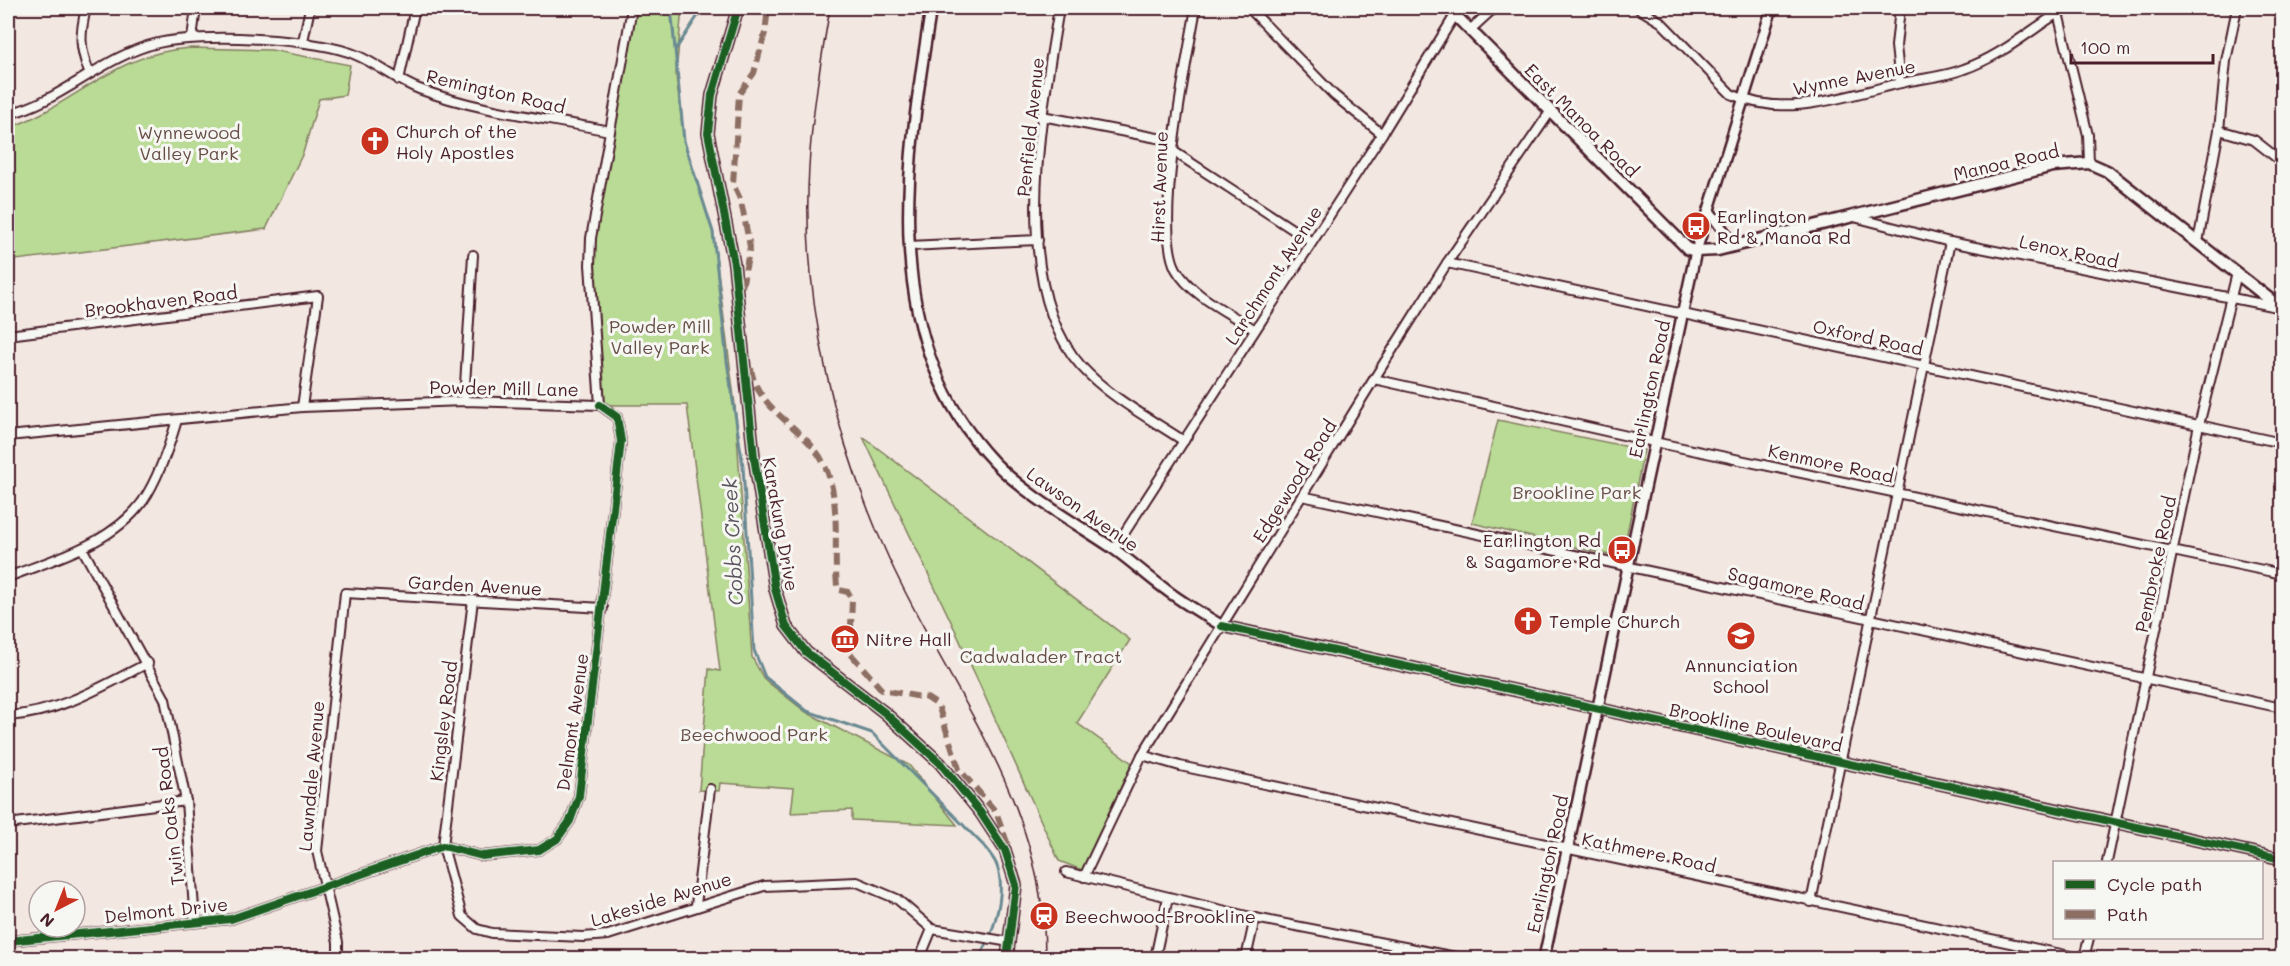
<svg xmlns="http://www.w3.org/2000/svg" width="2290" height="966" font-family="Mali,sans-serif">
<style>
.green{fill:#b9db95;stroke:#827d60;stroke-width:1.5}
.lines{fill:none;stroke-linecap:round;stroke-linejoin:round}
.stream{stroke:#698992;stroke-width:3}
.minor-casing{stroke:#4a1f2b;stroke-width:12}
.tertiary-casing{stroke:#4a1f2b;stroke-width:14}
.secondary-casing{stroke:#4a1f2b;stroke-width:15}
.minor{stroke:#f6f6f2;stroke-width:8}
.tertiary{stroke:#f6f6f2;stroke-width:9}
.secondary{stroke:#f6f6f2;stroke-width:10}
.tram{stroke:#4a1f2b;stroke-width:1.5}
.quiet{stroke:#8d6e63;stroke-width:6;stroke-dasharray:12 6;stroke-linecap:butt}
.cycleway-casing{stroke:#f6f6f2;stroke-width:11}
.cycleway{stroke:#1b5e20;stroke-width:8}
.labels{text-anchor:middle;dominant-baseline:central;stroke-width:6;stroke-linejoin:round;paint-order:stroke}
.street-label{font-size:18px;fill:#4a1f2b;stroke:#f6f6f2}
.poi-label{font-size:18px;fill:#4a1f2b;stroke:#f6f6f2;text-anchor:start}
.park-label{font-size:18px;fill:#664e46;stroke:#f6f6f2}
.water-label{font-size:20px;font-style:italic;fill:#5a545e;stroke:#f6f6f2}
</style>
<rect width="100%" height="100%" fill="#f3e8e1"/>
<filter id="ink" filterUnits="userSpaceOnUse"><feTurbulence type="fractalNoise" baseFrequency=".0167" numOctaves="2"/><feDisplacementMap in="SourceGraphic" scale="12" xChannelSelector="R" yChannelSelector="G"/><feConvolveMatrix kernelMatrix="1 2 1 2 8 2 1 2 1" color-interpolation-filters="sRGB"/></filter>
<g filter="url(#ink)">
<g class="green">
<path d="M632,8H682L676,75L684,141L713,232L735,405L752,657L764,679L806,712L909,765L957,825L852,820V810L791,813L794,788L720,783L719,791L699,790L709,669L720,671L687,405H600L591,238Z"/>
<path d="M191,48L271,50L350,65L345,95L319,99L303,153L266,229L8,261V128C76,105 114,52 191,48Z"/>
<path d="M1498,420L1644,450L1622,558L1472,523Z"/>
<path d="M863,437L1130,640L1077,723L1132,763L1082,870L1059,861L955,630Z"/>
</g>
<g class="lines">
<g class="stream">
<path d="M671,8L684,141L713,232L727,361L743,466L754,650L765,677L807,711L872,733L984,846C988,852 995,859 997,866C1007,893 993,935 979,958"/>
<path d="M676,49L703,8"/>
</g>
<g class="minor-casing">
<g id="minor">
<path d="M86,8C80,34 79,46 89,72"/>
<path d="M1059,8C1043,107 1007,283 1081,366C1109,397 1149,418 1184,441"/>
<path d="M1196,8C1187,59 1153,227 1176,269C1191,296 1230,313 1255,330"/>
<path d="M1249,8L1334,95L1382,134"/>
<path d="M1638,8L1661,22L1731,94C1786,120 1847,95 1901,83C1922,78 1945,77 1964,69C1999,57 2027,33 2058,13"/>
<path d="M1900,8L1896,46L1900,83"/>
<path d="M2061,8L2058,13L2088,135L2089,163"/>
<path d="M2273,8L2282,15"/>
<path d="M1470,30L1494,8"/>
<path d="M192,38L196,8"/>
<path d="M303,41L310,8"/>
<path d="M399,80L415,8"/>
<path d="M8,114C63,101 102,56 158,43C200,33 316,38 356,55C378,64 397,81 419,89C477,111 550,119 610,131"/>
<path d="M1042,116L1173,141"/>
<path d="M2219,130L2254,140L2282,162"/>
<path d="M1173,151L1312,242"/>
<path d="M1854,217L1950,242L2277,307"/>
<path d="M2198,242L2219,130L2226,61L2237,8"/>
<path d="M909,246L1038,240"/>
<path d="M1447,263L2282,443"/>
<path d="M8,335L318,296L302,407"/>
<path d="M1374,379L1654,442L2282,574"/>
<path d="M464,401L473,255"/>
<path d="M600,405L590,265L591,238L632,8"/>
<path d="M8,436L302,407L464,401L600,405"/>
<path d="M1302,496L2282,708"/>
<path d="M82,548L165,699L186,801L195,922"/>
<path d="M1114,549L1382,134L1455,15"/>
<path d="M8,577C54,559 112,544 143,501C159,477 169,447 177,420"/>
<path d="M473,600L443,846L462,916L477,929L492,933L583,937L608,935L764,886L857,882L897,899L932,929"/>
<path d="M8,716C59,713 103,686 148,663"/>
<path d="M1142,755L1180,766L2080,958"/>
<path d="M8,824L186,801"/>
<path d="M2107,862L2199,425L2237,273"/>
<path d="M1066,872L1255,918L1461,958"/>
<path d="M1084,877L1142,755L1374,379L1447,263L1550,112"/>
<path d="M1811,902L1950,242"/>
<path d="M696,905L710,789"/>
<path d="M932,929L1010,942"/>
<path d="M8,941L231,919L443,846L482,856L539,850L557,839L570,821L579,796L621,441L617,417L600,405"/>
<path d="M338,958V942L317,851L345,593L603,608"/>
<path d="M920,958L932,929"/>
<path d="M1155,958L1168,897"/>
<path d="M1246,958L1255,918"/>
<path d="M2084,958L2089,938"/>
</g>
</g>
<g class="tertiary-casing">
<g id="tertiary">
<path d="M738,8L712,95L708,133L734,264L754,457L775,589L786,626L806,652L885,713L940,763L980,812L1005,850L1016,885L1007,958"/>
<path d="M931,8C907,159 876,338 994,462C1028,497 1071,520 1111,547C1130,560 1147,576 1165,589C1183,603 1203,614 1222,626L2282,859"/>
<path d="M1709,211L1735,246"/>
<path d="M1544,958L1696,251L1772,8"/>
</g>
</g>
<g class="secondary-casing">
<path id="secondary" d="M1448,8L1688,249L1696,251L1718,250L2053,166L2089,163L2107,171L2282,309"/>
</g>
<use href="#minor" class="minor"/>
<use href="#tertiary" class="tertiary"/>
<use href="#secondary" class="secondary"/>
<path class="tram" d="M830,8C821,60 812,113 809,167C801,300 834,440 890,561C952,695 1046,802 1045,958"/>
<g class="quiet">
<path d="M742,287L750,247L741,201L733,184L739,94L754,73L765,33L768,8"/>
<path d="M751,368C756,410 805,427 823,462C842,498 833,547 837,586L839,590L848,592L852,599L850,653L882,690L927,698L938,705L959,769L996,812L1008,845"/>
</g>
<g class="cycleway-casing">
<g id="cycleway">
<path d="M738,8L712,95L708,133L734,264L754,457L775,589L786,626L806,652L885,713L940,763L980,812L1005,850L1016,885L1007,958"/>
<path d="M1222,626L2282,859"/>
<path d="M8,941L231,919L443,846L482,856L539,850L557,839L570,821L579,796L621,441L617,417L600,405"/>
</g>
</g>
<use href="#cycleway" class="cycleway"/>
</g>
</g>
<defs>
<g id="church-disc" transform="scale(1.5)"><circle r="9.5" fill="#c8321e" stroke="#f6f6f2"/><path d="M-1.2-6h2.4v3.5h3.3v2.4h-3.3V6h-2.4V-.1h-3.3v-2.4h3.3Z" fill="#fff"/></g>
<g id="bus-disc" transform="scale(1.5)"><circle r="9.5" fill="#c8321e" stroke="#f6f6f2"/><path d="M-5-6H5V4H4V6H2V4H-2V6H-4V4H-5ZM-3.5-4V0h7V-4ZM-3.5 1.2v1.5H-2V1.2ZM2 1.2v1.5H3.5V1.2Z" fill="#fff"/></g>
<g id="school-disc" transform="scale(1.5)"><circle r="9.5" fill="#c8321e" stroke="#f6f6f2"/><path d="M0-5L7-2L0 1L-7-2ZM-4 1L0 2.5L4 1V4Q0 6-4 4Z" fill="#fff"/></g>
<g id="museum-disc" transform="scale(1.5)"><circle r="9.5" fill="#c8321e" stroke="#f6f6f2"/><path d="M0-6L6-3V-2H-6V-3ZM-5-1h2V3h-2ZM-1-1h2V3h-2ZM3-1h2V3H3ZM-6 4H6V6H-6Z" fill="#fff"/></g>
<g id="station-disc" transform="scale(1.5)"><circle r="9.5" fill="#c8321e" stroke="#f6f6f2"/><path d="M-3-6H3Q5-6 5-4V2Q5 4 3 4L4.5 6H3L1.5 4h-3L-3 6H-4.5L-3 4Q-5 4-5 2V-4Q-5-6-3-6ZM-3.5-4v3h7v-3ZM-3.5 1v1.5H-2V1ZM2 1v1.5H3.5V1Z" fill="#fff"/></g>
</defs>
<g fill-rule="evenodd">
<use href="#church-disc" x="375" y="141"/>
<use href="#bus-disc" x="1696" y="226"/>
<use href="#bus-disc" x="1622" y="550"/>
<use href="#church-disc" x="1528" y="621"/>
<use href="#school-disc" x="1741" y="636"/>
<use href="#museum-disc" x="845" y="639"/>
<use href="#station-disc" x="1044" y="916"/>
</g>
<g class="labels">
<g class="street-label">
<text transform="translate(1854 77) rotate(-11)">Wynne Avenue</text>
<text transform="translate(496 91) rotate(13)">Remington Road</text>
<text transform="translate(1582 120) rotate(45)">East Manoa Road</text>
<text transform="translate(1030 127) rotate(-84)">Penfield Avenue</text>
<text transform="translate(2006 162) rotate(-13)">Manoa Road</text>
<text transform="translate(1159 187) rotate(-88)">Hirst Avenue</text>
<text transform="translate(2069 251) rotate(12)">Lenox Road</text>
<text transform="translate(1273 275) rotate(-57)">Larchmont Avenue</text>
<text transform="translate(161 301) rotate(-7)">Brookhaven Road</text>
<text transform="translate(1868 337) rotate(12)">Oxford Road</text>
<text transform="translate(504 388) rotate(1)">Powder Mill Lane</text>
<text transform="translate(1649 389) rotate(-78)">Earlington Road</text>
<text transform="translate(1831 463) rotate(12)">Kenmore Road</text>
<text transform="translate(1294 481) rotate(-58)">Edgewood Road</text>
<text transform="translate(1083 509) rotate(35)">Lawson Avenue</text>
<text transform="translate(781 524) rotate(80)">Karakung Drive</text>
<text transform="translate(2155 564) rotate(-78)">Pembroke Road</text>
<text transform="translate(475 585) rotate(3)">Garden Avenue</text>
<text transform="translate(1796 588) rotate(13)">Sagamore Road</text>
<text transform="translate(443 721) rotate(-83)">Kingsley Road</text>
<text transform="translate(572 722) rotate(-82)">Delmont Avenue</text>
<text transform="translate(1756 727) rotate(12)">Brookline Boulevard</text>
<text transform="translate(311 776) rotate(-85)">Lawndale Avenue</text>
<text transform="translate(169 816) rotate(-97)">Twin Oaks Road</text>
<text transform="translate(1649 852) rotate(12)">Kathmere Road</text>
<text transform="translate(1547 864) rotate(-78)">Earlington Road</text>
<text transform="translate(661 899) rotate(-17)">Lakeside Avenue</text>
<text transform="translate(166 910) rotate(-6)">Delmont Drive</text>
</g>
<g class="poi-label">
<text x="396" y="131">Church of the<tspan x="396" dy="21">Holy Apostles</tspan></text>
<text x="1717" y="216">Earlington<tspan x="1717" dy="21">Rd &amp; Manoa Rd</tspan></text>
<text x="1601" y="540" text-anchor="end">Earlington Rd<tspan x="1601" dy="21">&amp; Sagamore Rd</tspan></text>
<text x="1549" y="621">Temple Church</text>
<text x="866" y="639">Nitre Hall</text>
<text x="1741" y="665" text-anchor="middle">Annunciation<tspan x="1741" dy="21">School</tspan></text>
<text x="1065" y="916">Beechwood-Brookline</text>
</g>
<g class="park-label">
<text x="189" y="132">Wynnewood<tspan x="189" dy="21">Valley Park</tspan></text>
<text x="660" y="326">Powder Mill<tspan x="660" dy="21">Valley Park</tspan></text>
<text x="1577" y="492">Brookline Park</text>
<text x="1041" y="656">Cadwalader Tract</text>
<text x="754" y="734">Beechwood Park</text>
</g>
<g class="water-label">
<text transform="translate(732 542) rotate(-93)">Cobbs Creek</text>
</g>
</g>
<rect width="2290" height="966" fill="none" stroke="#f6f6f2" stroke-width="30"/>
<rect x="15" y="15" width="2260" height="936" fill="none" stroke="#4a1f2b" stroke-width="2" filter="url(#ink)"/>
<rect x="2053" y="861" width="210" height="78" fill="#f6f6f2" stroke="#b1a0a2" stroke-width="1.5"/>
<rect x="2065" y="880" width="30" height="9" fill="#1b5e20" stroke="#b1a0a2" stroke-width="1.5"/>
<text x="2107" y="891" font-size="18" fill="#4a1f2b">Cycle path</text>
<rect x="2065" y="910" width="30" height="9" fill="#8d6e63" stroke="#b1a0a2" stroke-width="1.5"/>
<text x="2107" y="921" font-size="18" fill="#4a1f2b">Path</text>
<g transform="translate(57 909) rotate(222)"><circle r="28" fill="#f6f6f2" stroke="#b1a0a2" stroke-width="1.5"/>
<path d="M0-4.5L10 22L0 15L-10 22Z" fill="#c8321e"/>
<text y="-9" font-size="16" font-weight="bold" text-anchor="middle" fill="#4a1f2b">N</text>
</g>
<path d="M2071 54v9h142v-9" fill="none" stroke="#4a1f2b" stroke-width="3"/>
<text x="2080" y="54" font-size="18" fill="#4a1f2b" stroke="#f6f6f2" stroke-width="4.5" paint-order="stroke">100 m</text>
</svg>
